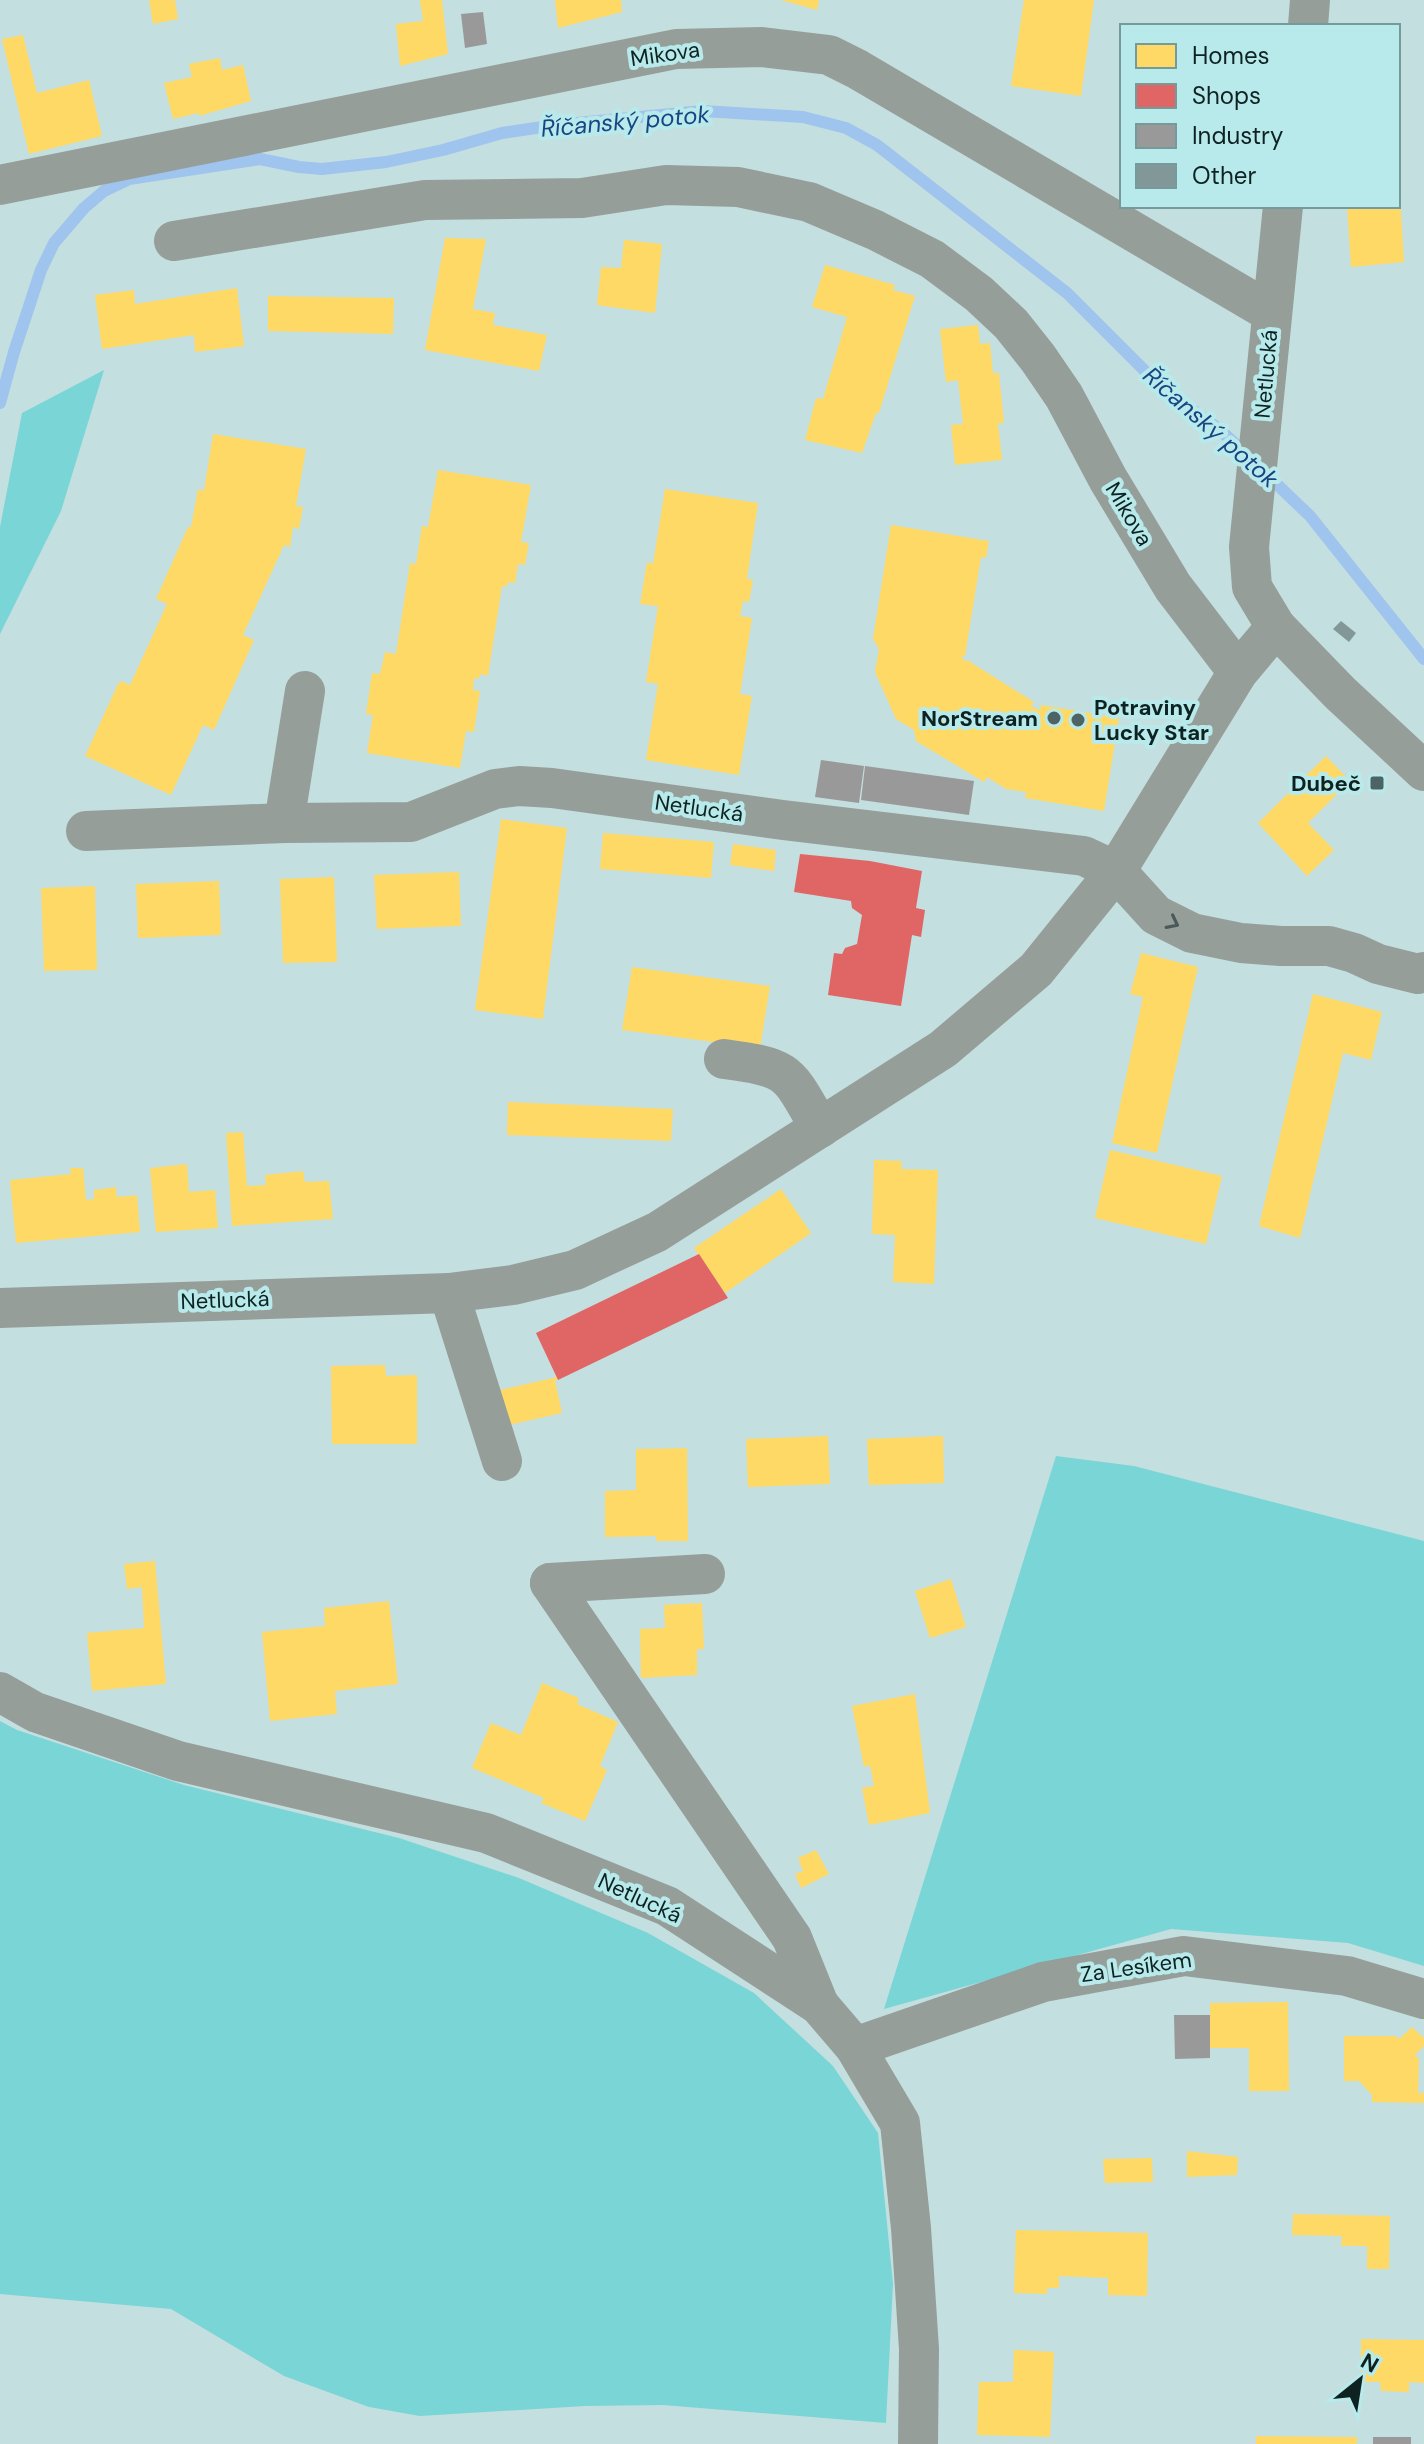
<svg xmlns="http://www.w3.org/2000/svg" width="1424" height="2444" font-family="'DM Sans',sans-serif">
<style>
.green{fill:#7ad5d7}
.homes{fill:#ffd966}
.shops{fill:#e06666}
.industry{fill:#999}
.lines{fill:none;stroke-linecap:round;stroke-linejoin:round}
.stream{stroke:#9fc4ee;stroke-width:12}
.building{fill:#829797}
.minor{stroke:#969e99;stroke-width:40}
.oneway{stroke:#4b5a58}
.poi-dot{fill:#4e6464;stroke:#b8eaeb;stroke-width:3}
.labels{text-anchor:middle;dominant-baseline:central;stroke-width:8;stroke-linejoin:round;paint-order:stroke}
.street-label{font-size:22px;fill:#0e2222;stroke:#b8eaeb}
.poi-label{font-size:22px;font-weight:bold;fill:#0e2222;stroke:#b8eaeb;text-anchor:end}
.water-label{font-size:24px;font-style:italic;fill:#194483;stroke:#b8eaeb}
</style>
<rect width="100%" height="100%" fill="#c4dfdf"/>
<g class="green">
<path d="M104,370L61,511L0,634V527L22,413Z"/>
<path d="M1056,1456L1134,1466L1424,1541V1966L1348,1943L1171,1929L884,2009Z"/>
<path d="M0,1721L17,1730L184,1785L399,1838L519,1878L648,1933L754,1993L833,2066L878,2133L893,2284L886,2423L663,2405L585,2406L420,2416L369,2407L284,2376L171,2309L0,2294Z"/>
</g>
<g class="homes">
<path d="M149,0H175L178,19L153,24Z"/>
<path d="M420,0H442L448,54L400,66L396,24L423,21Z"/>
<path d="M555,0H621L622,12L558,28Z"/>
<path d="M781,0H819L817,10Z"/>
<path d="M1024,0H1094L1081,96L1011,86Z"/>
<path d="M23,35L37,93L89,80L102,136L29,154L2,39Z"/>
<path d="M220,58L222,70L243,65L251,101L199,116L198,113L173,119L164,83L192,77L189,64Z"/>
<path d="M1398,194H1400L1404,262L1351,267L1347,206H1398Z"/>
<path d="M445,238L486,239L473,309L495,313L493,325L547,335L539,371L425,350Z"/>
<path d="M624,240L662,244L655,313L597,305L601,267L621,268Z"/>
<path d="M825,265L895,285L893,290L915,296L879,413H876L862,453L805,440L816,398L823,399L847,317L812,307Z"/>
<path d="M237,288L244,346L195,352L194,335L102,349L95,295L134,290L135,304Z"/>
<path d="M268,296L394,298L393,334L268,331Z"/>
<path d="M978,325L980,344L990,343L993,373H999L1004,423H998L1002,460L955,465L951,425L963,424L958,380L946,382L940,329Z"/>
<path d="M213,434L306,449L296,506L303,507L299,529L293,527L290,547L284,545L243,635L254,640L214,730L203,725L171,795L85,756L118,684L121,681L130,685L167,604L156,599L188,527H191L198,489L204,491Z"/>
<path d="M438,470L531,485L521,542L529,543L525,565L518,564L515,583L508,582L507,587L502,586L488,676L480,674L479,679L474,678L473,690L480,691L474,732L466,731L460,768L367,753L373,715L366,714L372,673L380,674L385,652L396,654L410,563L416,564L422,526L428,527Z"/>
<path d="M665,489L758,503L747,579L753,580L749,602L743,601L740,616L752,618L740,694L752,696L739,775L646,760L658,684L646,682L658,606L640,604L647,562L653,564Z"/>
<path d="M891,525L989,541L986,558L981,557L965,656H962L964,661L967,660L1034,702L1031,706L1040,710L1041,705L1119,718L1104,811L1025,798L1026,792L1006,789L987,777L984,782L916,741L914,730L896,719L875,672L879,649L873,639Z"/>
<path d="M1326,756L1350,781L1308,823L1334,850L1307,876L1258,823Z"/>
<path d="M501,819L567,828L543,1019L475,1010Z"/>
<path d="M603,833L714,842L711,878L600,869Z"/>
<path d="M733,844L776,850L774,871L730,865Z"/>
<path d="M459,872L461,926L377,929L374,875Z"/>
<path d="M334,877L337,962L283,963L280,879Z"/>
<path d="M219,881L221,935L138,938L136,884Z"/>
<path d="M95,886L97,970L44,971L41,888Z"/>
<path d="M1141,953L1198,967L1157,1153L1112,1143L1143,997L1130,994Z"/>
<path d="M632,967L770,986L760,1048L622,1030Z"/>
<path d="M1313,994L1382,1012L1371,1060L1343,1053L1300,1238L1259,1226Z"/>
<path d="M508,1102L673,1109L671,1141L507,1135Z"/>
<path d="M243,1132L247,1186L266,1185L265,1175L303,1171L305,1182L329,1181L333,1219L232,1226L226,1133Z"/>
<path d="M1110,1150L1222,1176L1206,1244L1095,1218Z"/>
<path d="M874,1160L902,1161L901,1169L938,1170L934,1284L893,1282L895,1235L872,1234Z"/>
<path d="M187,1164L189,1192L215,1190L218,1228L156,1232L150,1168Z"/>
<path d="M70,1168H83L86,1200L94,1199V1190L116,1187L117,1197L137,1195L140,1232L16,1243L10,1180L71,1174Z"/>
<path d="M781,1189L811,1233L725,1293L694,1248Z"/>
<path d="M385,1365L386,1376L417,1375V1444H332L331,1366Z"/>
<path d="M557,1377L558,1380H555L562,1413L509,1425L500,1390Z"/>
<path d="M828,1436L830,1484L748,1487L746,1439Z"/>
<path d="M943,1436L944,1483L869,1485L867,1439Z"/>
<path d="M687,1448L688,1541H656V1536L605,1537V1491L636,1490V1449Z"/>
<path d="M155,1561L166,1684L92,1691L87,1633L144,1628L142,1587L127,1589L124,1564Z"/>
<path d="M951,1579L966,1627L930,1638L915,1591Z"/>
<path d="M389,1601L398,1684L335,1691L337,1714L270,1721L262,1632L325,1626L324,1608Z"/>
<path d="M702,1603L704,1649H697V1675L641,1678L640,1629L665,1628L664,1605Z"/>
<path d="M542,1683L579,1698L577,1704L618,1722L600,1766L607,1770L585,1821L541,1803L544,1798L472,1768L491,1723L521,1735Z"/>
<path d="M915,1694L930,1813L869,1825L862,1788L874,1786L870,1765L864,1767L852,1706Z"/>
<path d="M816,1850L829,1874L801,1888L795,1874L803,1871L798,1858Z"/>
<path d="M1288,2002L1289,2091H1249V2048H1210V2003Z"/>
<path d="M1412,2027L1424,2038V2046L1415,2055L1419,2059L1418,2093H1424V2103L1372,2102V2095L1359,2081H1344V2036H1396L1399,2039Z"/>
<path d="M1187,2151L1238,2157L1237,2175L1187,2177Z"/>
<path d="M1152,2158L1153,2182L1105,2183L1103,2159Z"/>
<path d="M1293,2214L1390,2216L1389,2269H1367V2246H1341L1342,2236L1292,2235Z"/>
<path d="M1016,2230L1148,2233L1147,2296L1108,2295V2278L1059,2276V2288H1047V2294L1014,2293Z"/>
<path d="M1361,2339L1424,2340V2383L1409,2382V2392L1381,2391L1380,2382H1361Z"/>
<path d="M1014,2350L1054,2352L1050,2437L977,2435L979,2382H1013Z"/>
<path d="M1256,2436L1357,2437V2444H1256Z"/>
</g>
<g class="shops">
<path d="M800,854L870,861L922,871L916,908L925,910L921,937L912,935L901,1006L828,995L834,953L842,954L845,948L857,944L862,915L852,908L851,901L794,892Z"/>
<path d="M699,1254L728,1298L558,1380L536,1333Z"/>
</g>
<g class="industry">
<path d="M483,12L487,44L465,48L461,14Z"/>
<path d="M821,760L864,766L859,803L815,797Z"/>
<path d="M865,766L974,781L969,815L861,800Z"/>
<path d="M1174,2015H1210V2058L1175,2059Z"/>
<rect x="1373" y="2437" width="38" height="7"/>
</g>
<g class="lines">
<g class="stream">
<path d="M0,403L14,352L41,270L54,243L84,208L104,191L129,179L260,159L299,167L322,169L386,162L443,150L502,133L556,125L703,111L803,117L846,128L877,145L1067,293L1163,389L1219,429L1249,457"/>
<path d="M1265,473L1310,516L1424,659"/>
</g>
</g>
<path class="building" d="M1341,621L1356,633L1349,642L1333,629Z"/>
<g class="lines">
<g class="minor">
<path d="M1308,26L1310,0"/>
<path d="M0,185L676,49L762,47L829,55L857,69L1272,313"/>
<path d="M1283,206L1249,547L1252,587L1276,627L1340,693L1424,771"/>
<path d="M174,241L425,200L582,198L666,185L738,187L809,202L875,230L932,259L979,294L1011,324L1038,358L1064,396L1108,479L1173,587L1238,672"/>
<path d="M284,823L305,691"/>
<path d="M86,831L284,823L411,822L495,789L519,786L552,788L783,820L1084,856L1116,871L1156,915L1192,933L1241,943L1281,946H1329L1354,953L1378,964L1418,974L1424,972"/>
<path d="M724,1059C791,1068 787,1071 820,1128"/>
<path d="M449,1293L502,1461"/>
<path d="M0,1308L449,1293L513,1285L575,1270L657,1232L943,1049L1036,970L1116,871L1238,672L1276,627"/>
<path d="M550,1583L792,1938L819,2005"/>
<path d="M550,1583L705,1574"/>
<path d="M0,1692L35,1712L178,1761L486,1833L667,1906L819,2005L855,2047L900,2123L911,2228L919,2349L918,2444"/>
<path d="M855,2047L1043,1982L1184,1956L1347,1976L1424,1999"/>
</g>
</g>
<defs><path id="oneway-chevron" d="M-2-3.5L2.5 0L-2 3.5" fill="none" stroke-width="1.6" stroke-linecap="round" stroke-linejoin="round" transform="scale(2)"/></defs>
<use class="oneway" href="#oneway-chevron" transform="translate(1173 923) rotate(27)"/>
<g class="poi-dot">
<circle cx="1054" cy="718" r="8"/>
<circle cx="1078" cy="720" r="8"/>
<rect x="1369" y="775" width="16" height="16" rx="4"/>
</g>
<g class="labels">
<g class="street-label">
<text transform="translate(665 54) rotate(-8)">Mikova</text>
<text transform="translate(1266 374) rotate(-85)">Netlucká</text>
<text transform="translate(1129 514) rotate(59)">Mikova</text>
<text transform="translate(699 808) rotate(8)">Netlucká</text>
<text transform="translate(225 1300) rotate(-2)">Netlucká</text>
<text transform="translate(640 1898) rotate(25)">Netlucká</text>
<text transform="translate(1136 1967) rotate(-8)">Za Lesíkem</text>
</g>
<g class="poi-label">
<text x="1094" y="707" text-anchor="start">Potraviny<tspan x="1094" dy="25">Lucky Star</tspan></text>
<text x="1038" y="718">NorStream</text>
<text x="1361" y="783">Dubeč</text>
</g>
<g class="water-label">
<text transform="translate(625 121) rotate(-5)">Říčanský potok</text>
<text transform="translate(1211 427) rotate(41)">Říčanský potok</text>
</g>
</g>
<rect x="1120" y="24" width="280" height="184" fill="#b8eaeb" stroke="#749a9b" stroke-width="2"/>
<rect x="1136" y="44" width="40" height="24" fill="#ffd966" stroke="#749a9b" stroke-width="2"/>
<text x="1192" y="64" font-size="24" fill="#0e2222">Homes</text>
<rect x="1136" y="84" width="40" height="24" fill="#e06666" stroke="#749a9b" stroke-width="2"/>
<text x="1192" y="104" font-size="24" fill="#0e2222">Shops</text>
<rect x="1136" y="124" width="40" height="24" fill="#999999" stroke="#749a9b" stroke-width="2"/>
<text x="1192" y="144" font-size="24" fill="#0e2222">Industry</text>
<rect x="1136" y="164" width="40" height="24" fill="#829797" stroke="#749a9b" stroke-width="2"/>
<text x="1192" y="184" font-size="24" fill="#0e2222">Other</text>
<g transform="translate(1360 2380) rotate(30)" stroke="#b8eaeb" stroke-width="6" paint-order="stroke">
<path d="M0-6L14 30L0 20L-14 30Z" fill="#0e2222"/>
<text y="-12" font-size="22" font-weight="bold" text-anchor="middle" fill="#0e2222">N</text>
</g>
</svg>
